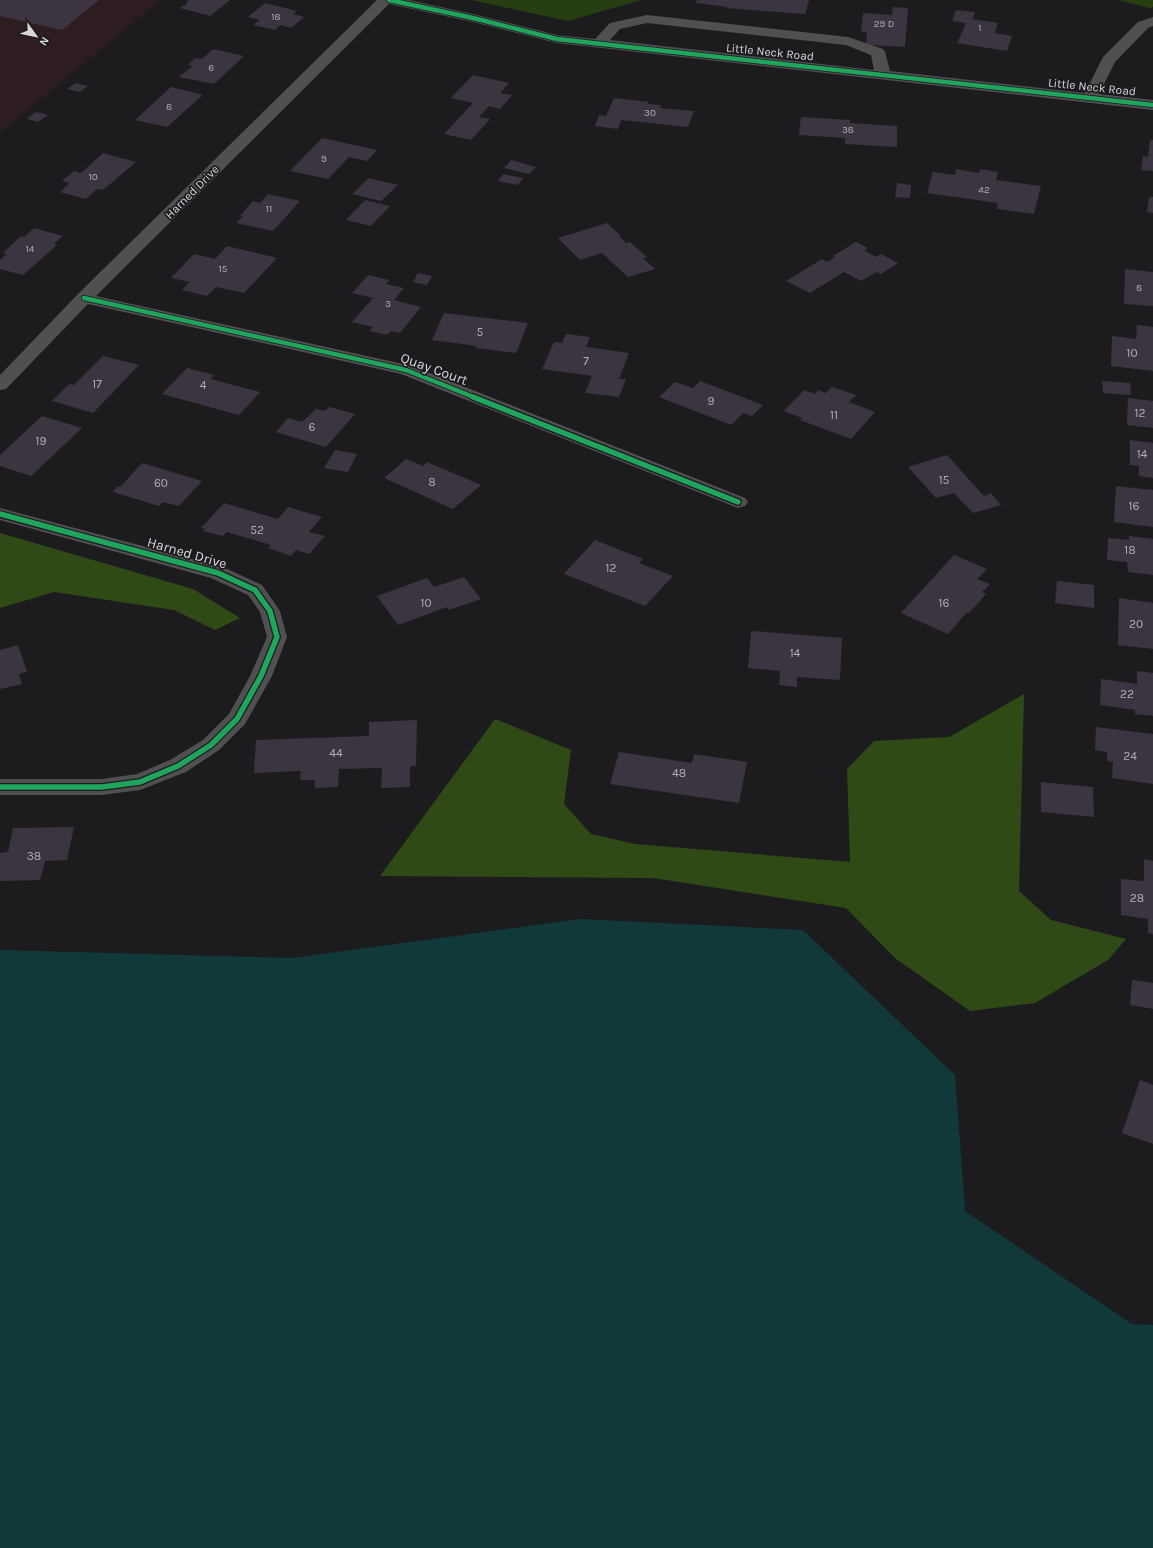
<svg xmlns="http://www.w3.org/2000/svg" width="1153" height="1548" font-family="Karla,sans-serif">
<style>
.commercial{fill:#2d1d20}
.green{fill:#273e10}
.forest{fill:#304a16}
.water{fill:#11393a}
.building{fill:#3d3441}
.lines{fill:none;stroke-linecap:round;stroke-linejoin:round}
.minor{fill:#505051;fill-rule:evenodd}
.cycleway-far1-casing{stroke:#1b1b20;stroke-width:6}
.cycleway-casing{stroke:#1b1b20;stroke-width:8}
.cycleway-far1{stroke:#20a55d;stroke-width:4.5}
.cycleway{stroke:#20a55d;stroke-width:5.5}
.labels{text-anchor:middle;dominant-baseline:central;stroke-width:3.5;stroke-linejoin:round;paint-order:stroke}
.far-number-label{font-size:10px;fill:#b1afb4}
.far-street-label{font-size:12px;fill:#d8d8db;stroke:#1b1b20}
.number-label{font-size:12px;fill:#b1afb4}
.street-label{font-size:14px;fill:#d8d8db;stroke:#1b1b20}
</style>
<rect width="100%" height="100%" fill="#1c1c1f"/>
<path class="commercial" d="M0,0H160L0,133Z"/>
<g class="green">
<path d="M471,0H641L568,21Z"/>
<path d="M1118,0H1153V7L1150,8Z"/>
</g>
<g class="forest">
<path d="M0,533L193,589L240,618L215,630L174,610L54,592L0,608Z"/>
<path d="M1024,694L1019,891L1051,920L1126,939L1108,960L1035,1003L970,1011L895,958L846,908L653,878L380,876L495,719L571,750L564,804L591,834L635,844L850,862L847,769L874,741L949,737Z"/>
</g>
<path class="water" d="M580,919L803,930L955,1075L965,1211L1132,1324L1153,1325V1548H0V950L292,958Z"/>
<g class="building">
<path d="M0,0H99L62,30L0,16Z"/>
<path d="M189,0H230L210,16L180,8L188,3L186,2Z"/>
<path d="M697,0H809L805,14L726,8L727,7L696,3Z"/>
<path d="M265,3L297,11L293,14L304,17L291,28L281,25L275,30L253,25L260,20L248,17Z"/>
<path d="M893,7L908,8L905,47L866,45L867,32H861L863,13L892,15Z"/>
<path d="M956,10L975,12L972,19L998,23L995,33L1012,36L1007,51L957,43L966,23L952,21Z"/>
<path d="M213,49L244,56L214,84L179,77L193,66L188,65L195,58L202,59Z"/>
<path d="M473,75L509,83L500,93L512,95L500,109L489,106L479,117L490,119L471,140L444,134L473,103L451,98Z"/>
<path d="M76,83L88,86L80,92L67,89Z"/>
<path d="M171,87L203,95L167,127L135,120Z"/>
<path d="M614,98L649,102L648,104L661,105L660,108L694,111L688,127L621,120L618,129L595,126L599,115L606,116Z"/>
<path d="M36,112L48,115L38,122L27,119Z"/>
<path d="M801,117L850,120V123L897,126V147L845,144V138L799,135Z"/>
<path d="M322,138L377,150L367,161L349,157L328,179L290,171Z"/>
<path d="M1150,140H1153V171L1141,170L1143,156L1148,157Z"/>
<path d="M103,153L136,162L103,190L97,189L86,199L60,192L70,183L62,181L74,171L81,173Z"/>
<path d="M511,160L536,167L529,174L504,168Z"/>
<path d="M956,169L979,173L980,169L998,172L996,180L1041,186L1034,214L997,209L998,203L927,193L933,172L955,175Z"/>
<path d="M503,174L523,178L518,185L498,181Z"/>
<path d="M369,178L398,185L381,201L352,194Z"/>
<path d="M897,183L911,185L910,198L895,197Z"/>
<path d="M268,194L300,201L273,231L236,223L243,216H240L253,201L260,203Z"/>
<path d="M1149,197H1153V213L1147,212Z"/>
<path d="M365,200L390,206L371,226L346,220Z"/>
<path d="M607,223L621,236L619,237L626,243L630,242L647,257L643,258L655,269L628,277L602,253L580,260L558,238Z"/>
<path d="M34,228L63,236L54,244L57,245L23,275L0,269V260L7,254L3,253L21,236L24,237Z"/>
<path d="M856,242L868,248L864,250L876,257L881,254L898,263L881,274L877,272L861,281L844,272L810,293L786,281L822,259L827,262L835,257L833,256Z"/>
<path d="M227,246L277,258L244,293L216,287L207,296L182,290L190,282L171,278L194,254L215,259Z"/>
<path d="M1125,269L1153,272V306L1124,304Z"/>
<path d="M418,273L432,276L427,285L413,282Z"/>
<path d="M368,275L389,280L386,284L404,288L394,300L421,307L400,333L391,331L387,335L370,331L373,327L352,322L373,298L352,293Z"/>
<path d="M444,313L528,323L516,353L476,348L477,346L432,340Z"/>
<path d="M1137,325L1153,327V371L1111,366L1112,336L1136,339Z"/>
<path d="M566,334L590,337L586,347L629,353L619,379H626L619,397L585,393L592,376L542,369L554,342L562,343Z"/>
<path d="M103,356L139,365L93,413L52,401L69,384L74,385Z"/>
<path d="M187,368L214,375L211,379L260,392L239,415L162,394Z"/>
<path d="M700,381L763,405L752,416L743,413L731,425L659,397L675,382L693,388Z"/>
<path d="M1102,381L1130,383L1131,395L1103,393Z"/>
<path d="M832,387L856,395L849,402L875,412L851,439L800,420L802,418L784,411L804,390L815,394L818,390L826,393Z"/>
<path d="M1128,398L1153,401V428L1127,425Z"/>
<path d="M329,407L355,414L326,447L276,432L288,418L302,422L316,409L325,411Z"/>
<path d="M42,416L82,428L31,476L0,466V455Z"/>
<path d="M1130,440L1153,443V478L1139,476V466L1130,465Z"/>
<path d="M335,450L357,454L348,472L324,468Z"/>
<path d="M947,455L984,496L991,493L1001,505L973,513L954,493L936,498L908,467Z"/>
<path d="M406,459L423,466L427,462L481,485L453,509L384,478Z"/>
<path d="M142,463L202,481L179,506L163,502L159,506L113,492L118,486L120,487Z"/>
<path d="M1116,486L1153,490V527L1114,522Z"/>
<path d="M224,503L278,519L288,507L322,517L309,532L325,536L309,554L296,550L291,556L268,548L271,545L227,532L223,536L203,531L205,529L201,528Z"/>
<path d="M1129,536L1153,539V575L1128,572L1127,562L1107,560L1108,538L1129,540Z"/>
<path d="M595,540L643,559L639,563L673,576L645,606L564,574Z"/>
<path d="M954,555L987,569L977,579L990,584L982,592L986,594L969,613L967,612L948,634L901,613Z"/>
<path d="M464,577L481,599L449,610L447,607L398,625L377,596L427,578L434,587Z"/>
<path d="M1057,581L1094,585V608L1055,603Z"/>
<path d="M1119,598L1153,603V649L1118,645Z"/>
<path d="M751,631L842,638L840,680L797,677V687L779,685L780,671L748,668Z"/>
<path d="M18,645L27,672L19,674L22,684L0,689V650Z"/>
<path d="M1137,671L1153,673V716L1135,714V710L1100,705L1101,679L1137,684Z"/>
<path d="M417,720L416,766H410V787L381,788L382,768L339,769L338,787L315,788V780H300L301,771L254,773L256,740L369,736V722Z"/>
<path d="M1096,727L1153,734V784L1112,778L1113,762L1107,761V752L1095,750Z"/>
<path d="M619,752L692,763L694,754L747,762L739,803L610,784Z"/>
<path d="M1041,782L1093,787L1094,817L1041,812Z"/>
<path d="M74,827L67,860L45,861L40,880L0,881V853L8,852L13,828Z"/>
<path d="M1144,859L1153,861V934L1148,933V919L1121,915V879L1144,881Z"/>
<path d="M1132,980L1153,983V1009L1130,1005Z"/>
<path d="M1140,1080L1153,1085V1144L1122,1133Z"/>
</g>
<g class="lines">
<g class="minor">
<path d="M377,0H409L473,14L557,35L595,39L610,23L647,15L848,37L883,49L885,52L890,71L1085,93L1103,57L1138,22L1153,17V26L1148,28L1115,62L1099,94L1153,100V110L557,43L473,22L389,4L96,296L412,366L745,498L748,502L745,506L738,508L401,374L88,304L6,389L0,390V375L78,294ZM647,23L846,45L871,55L874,70L610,40L620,29Z"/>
<path d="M0,508L225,568L262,585L280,611L287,637L272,676L245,724L219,750L186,772L140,790L102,795H0V779H102L137,774L170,760L203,740L229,714L250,676L267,637L260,612L248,595L211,578L0,520Z"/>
</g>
<g class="cycleway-far1-casing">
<g id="cycleway-far1">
<path d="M389,0L473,18L557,39L1153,105"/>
<path d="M84,298L406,370L476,398"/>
</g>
</g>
<g class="cycleway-casing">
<g id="cycleway">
<path d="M473,397L738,502"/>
<path d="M0,514L218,573L255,590L270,611L277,637L261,676L237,719L211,745L178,766L140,782L102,787H0"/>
</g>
</g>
<use href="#cycleway-far1" class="cycleway-far1"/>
<use href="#cycleway" class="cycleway"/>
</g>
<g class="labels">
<g class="far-number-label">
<text x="276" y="17">18</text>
<text x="884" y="24">29 D</text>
<text x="980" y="28">1</text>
<text x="211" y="68">6</text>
<text x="169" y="107">8</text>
<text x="650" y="113">30</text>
<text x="848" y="130">38</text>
<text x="324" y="159">9</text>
<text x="93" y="177">10</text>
<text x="984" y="190">42</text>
<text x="269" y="209">11</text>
<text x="30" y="249">14</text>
<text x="223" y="269">15</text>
<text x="1139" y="288">8</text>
<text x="388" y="304">3</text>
</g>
<g class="far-street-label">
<text transform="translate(770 52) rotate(6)">Little Neck Road</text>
<text transform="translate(1092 87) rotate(6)">Little Neck Road</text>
<text transform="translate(192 192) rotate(-45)">Harned Drive</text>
</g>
<g class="number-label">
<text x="480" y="332">5</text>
<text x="1132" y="353">10</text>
<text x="586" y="361">7</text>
<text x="97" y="384">17</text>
<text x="203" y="385">4</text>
<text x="711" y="401">9</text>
<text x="1140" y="413">12</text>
<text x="834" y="415">11</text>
<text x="312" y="427">6</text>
<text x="41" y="441">19</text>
<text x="1142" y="454">14</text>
<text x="944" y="480">15</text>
<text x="432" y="482">8</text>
<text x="161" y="483">60</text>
<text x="1134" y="506">16</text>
<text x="257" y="530">52</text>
<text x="1130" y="550">18</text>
<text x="611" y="568">12</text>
<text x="426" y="603">10</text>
<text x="944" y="603">16</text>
<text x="1136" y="624">20</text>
<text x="795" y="653">14</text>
<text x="1127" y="694">22</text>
<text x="336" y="753">44</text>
<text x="1130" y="756">24</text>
<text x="679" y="773">48</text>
<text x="34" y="856">38</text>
<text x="1137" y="898">28</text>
</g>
<g class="street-label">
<text transform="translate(434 369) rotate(20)">Quay Court</text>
<text transform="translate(187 553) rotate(16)">Harned Drive</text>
</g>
</g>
<g transform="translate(36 36) rotate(123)" stroke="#1b1b20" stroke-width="3" paint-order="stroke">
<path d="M0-3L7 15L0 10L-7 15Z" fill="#d8d8db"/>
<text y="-6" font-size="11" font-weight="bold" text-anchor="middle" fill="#d8d8db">N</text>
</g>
</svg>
